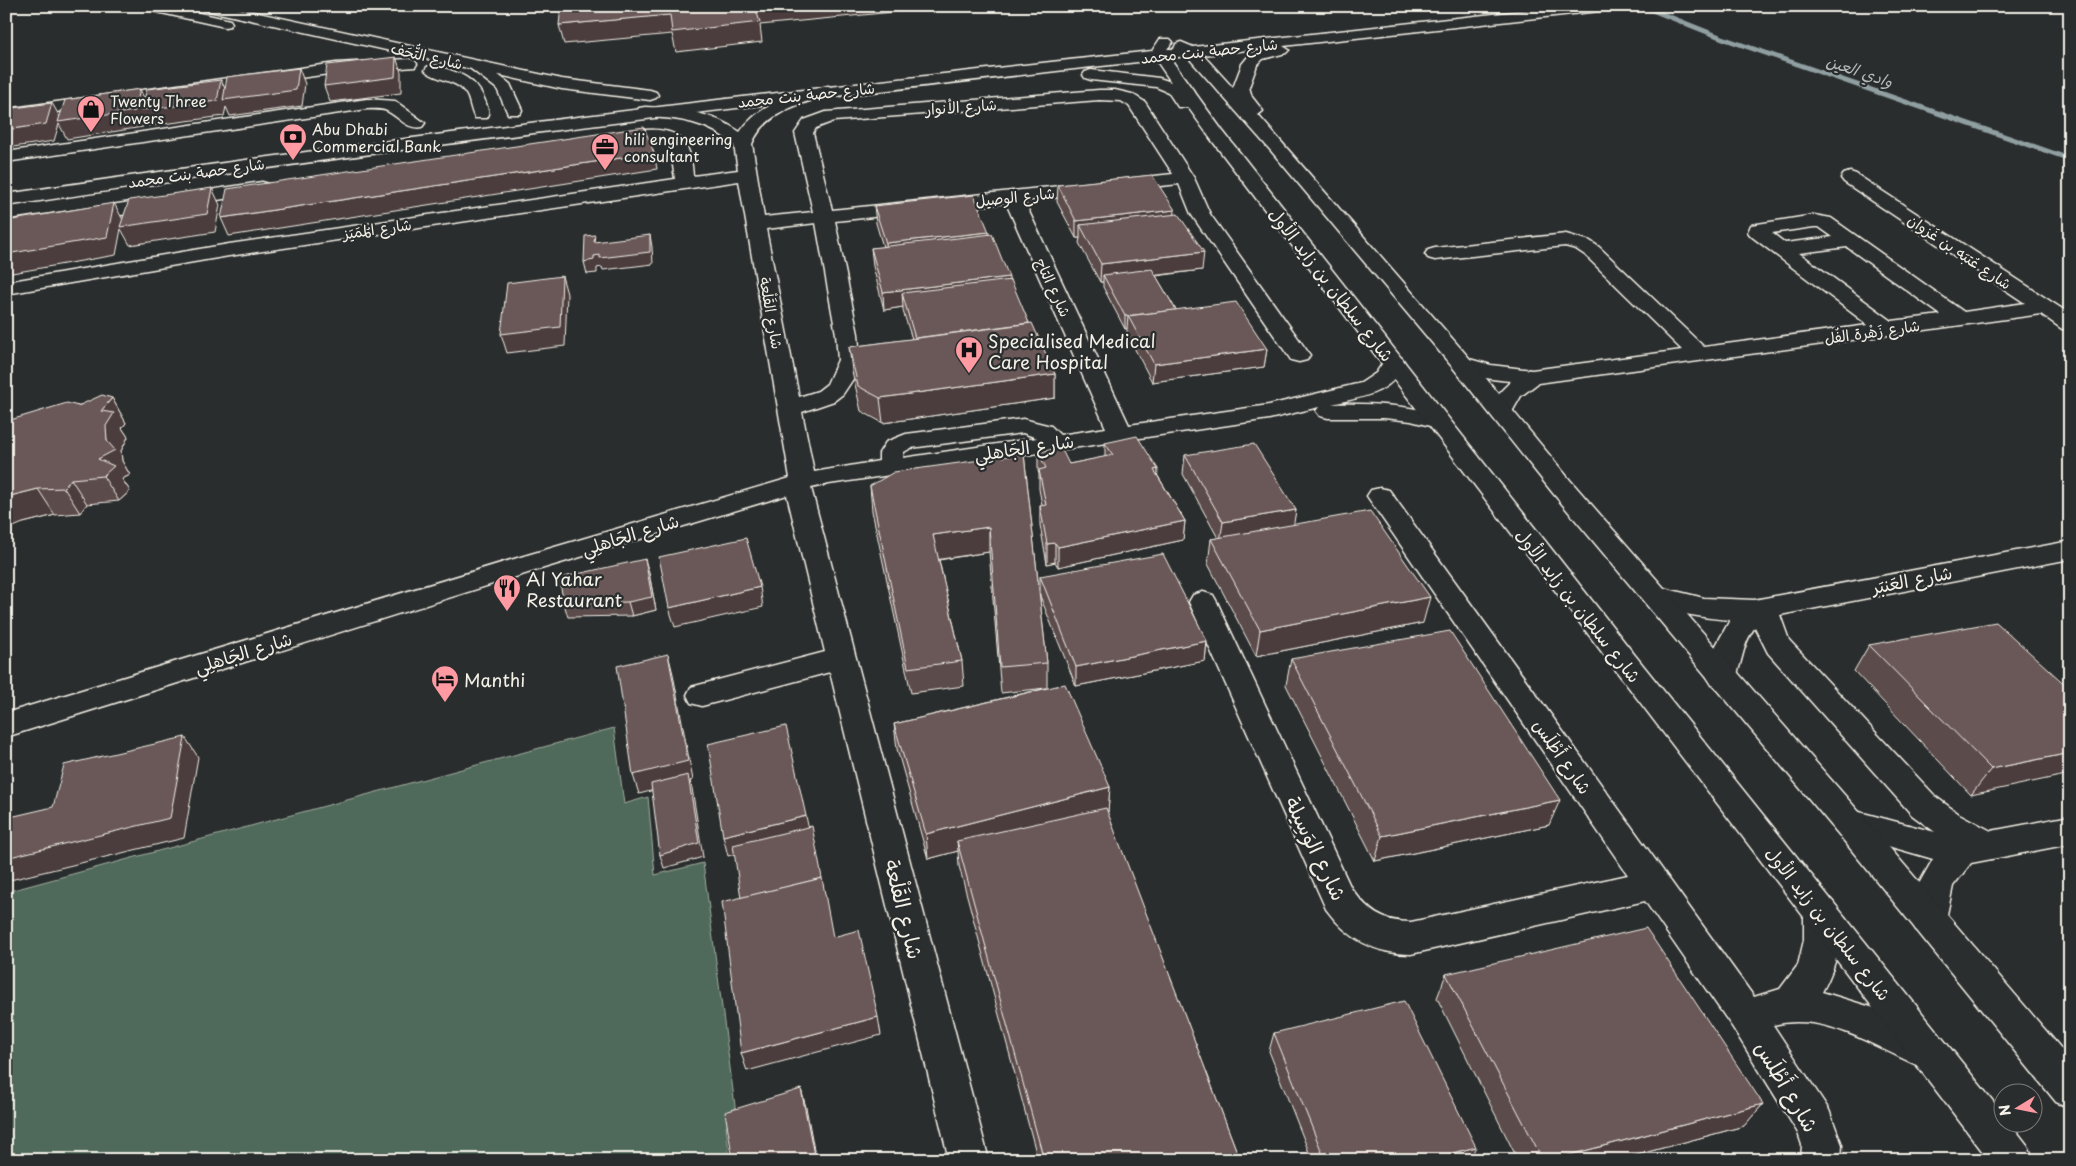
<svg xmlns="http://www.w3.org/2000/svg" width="2076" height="1166" font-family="'Playpen Sans','Playpen Sans Arabic',sans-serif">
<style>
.green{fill:#4f6a5a;stroke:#a2aea1}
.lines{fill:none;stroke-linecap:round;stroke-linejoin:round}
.stream{stroke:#909fa1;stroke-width:5}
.minor-casing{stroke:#f4f1e8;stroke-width:3}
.tertiary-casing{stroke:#f4f1e8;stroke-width:3}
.secondary-casing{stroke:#f4f1e8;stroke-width:3}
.minor{fill:#2a2d2e;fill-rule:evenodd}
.tertiary{fill:#2a2d2e;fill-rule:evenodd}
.secondary{fill:#2a2d2e;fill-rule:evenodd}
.wall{fill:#5c4c4c;stroke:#f4f1e8}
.shaded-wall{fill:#4b3e3e;stroke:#f4f1e8}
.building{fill:#6b5858;stroke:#f4f1e8}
.labels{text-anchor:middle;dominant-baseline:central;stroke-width:4.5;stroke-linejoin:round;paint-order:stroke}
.far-street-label{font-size:15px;fill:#f4f1e8;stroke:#2a2d2e}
.far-poi-label{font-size:15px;fill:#f4f1e8;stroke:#2a2d2e;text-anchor:start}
.far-water-label{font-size:16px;font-style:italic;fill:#b2bab9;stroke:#2a2d2e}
.street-label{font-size:18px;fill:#f4f1e8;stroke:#2a2d2e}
.poi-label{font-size:18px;fill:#f4f1e8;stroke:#2a2d2e;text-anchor:start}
.near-street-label{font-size:21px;fill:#f4f1e8;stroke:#2a2d2e}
</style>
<rect width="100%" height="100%" fill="#2a2d2e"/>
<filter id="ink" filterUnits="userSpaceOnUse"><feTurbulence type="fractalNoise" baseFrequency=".02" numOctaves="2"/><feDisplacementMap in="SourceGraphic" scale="10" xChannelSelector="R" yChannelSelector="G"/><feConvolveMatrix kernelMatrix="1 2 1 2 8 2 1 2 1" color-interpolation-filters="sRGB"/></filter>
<g filter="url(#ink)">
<path class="green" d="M614,728L624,804L648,797L655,875L703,863L737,1121L726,1126L730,1160H6V892Z"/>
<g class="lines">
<path class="stream" d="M1642,6L1725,39L2070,159"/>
<g class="minor-casing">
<g id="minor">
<path d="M409,59L415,61L417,64L415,67L336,73L6,119V109L336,63Z"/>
<path d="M828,86L834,88L836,91L834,94C801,103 766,111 752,144L764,217L813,212L795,133L804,120L826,112L1099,90H1115L1132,94L1145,102L1194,178L1210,214L1310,355L1307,360L1299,362L1291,360L1191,214L1179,184L1024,201L1129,425L1269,405L1361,383L1376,373L1386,358L1394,356L1402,358L1405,363C1392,394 1362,397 1332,404C1372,403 1408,405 1446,416L1450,421L1446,426L1438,428L1411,421L1384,418H1328L1320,416L1316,411L1319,407L1269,419L829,484L811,488L989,1160H949L830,672L702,706L691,703L687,695L691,687L825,652L787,495L544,568L6,737V713L524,556L790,478L739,181L229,256L6,294V282L229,244L675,179L671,152L665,142L646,141L611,144L605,143L602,139L605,135L611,134C630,132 668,123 682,140C691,149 692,165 693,176L738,170L734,145C709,122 678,118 645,117L639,116L637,112L639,108L645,107C678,108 712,112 740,132C761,102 795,94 828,86ZM1099,100L1121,101L1129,106L1173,174L832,210L813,133L816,128L834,121ZM1006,203L1106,428L1060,435L1051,426L1023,419L906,434L886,442L879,453V461L814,472L802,412L834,401L843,394L853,379L860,360L858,334L835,221ZM816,223L836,334L838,360L827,384L818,391L799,397L766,229ZM1023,433L1037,438L903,458L904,452L911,448Z"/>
<path d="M367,99L395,101L425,123L422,127C407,130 399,117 387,111C381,108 373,109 367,109L6,162V152Z"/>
<path d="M1850,172L1856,174L2070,314V330L2062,329L2041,314L1538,383L1521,396L1509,417L1501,419L1493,417L1489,412L1501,391L1511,381C1496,380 1459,376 1451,364L1454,359L1462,357L1491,365L1532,370L1682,350L1585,255L1576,249L1565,246L1435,260L1428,258L1425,254L1428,250L1435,248L1566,234L1590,241L1599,247L1704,347L1868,325L1751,236L1748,232L1751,225L1814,215L1831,218L1964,312L2025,303L1844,182L1841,178L1844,174ZM1814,227H1819L1833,237L1785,243L1772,233ZM1847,247L1941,315L1892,321L1799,253Z"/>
<path d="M262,182L269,184L271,188L269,192L6,233V221Z"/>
<path d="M1380,488L1389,490L1754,997L1780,989L1798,965L1804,940V913L1809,902L1821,898L1833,902C1847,931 1837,965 1822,992L1874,1008L1939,1038L1945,1051L1939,1064L1926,1069C1878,1050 1828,1011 1773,1025L1829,1110L1842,1145L1841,1160H1801L1802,1145L1798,1133L1733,1028L1645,901L1411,954C1374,954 1347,938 1326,909L1189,602L1193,595L1203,592L1213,595L1217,602L1351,888C1369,911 1380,922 1411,922L1628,875L1367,496L1371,490Z"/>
<path d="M2070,541V559L1780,615L1789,640L1936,797L1959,814L1991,831L2070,816V844L1971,863L1953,886L1946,919L1940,930L1928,934L1916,930L1910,919L1914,898L1920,882L1933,859L1836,831L1832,822L1836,813L1848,809L1935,832L1912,815L1768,653L1755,627C1741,645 1743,666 1732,685L1722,688L1712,685L1707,677L1714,649L1730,620C1700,618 1673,612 1645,603L1641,596L1645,589L1655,586L1704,598L1754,600Z"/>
</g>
</g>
<g class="tertiary-casing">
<g id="tertiary">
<path d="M141,6H169L230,20L232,23L230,26L225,27L143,9Z"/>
<path d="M198,6H226L562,79L650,90L656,92L658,95L656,98L650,100L562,89L205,10Z"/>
<path d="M433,65C464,73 482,81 489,114L487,118H475C469,108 471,96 461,88C452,80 431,78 425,70L427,67Z"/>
</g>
</g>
<g class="secondary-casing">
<g id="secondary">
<path d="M1567,6H1616L1609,10L1283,46L1289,50L1286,53L1263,59L1257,65L1249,87L1252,97L1263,111L1258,115L1470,359L1570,480L1860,813L2070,1059V1108L2056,1102L1836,831L1552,492L1454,369L1272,152L1187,56L1170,58L1222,130L1634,654L2004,1115V1124H2011L2028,1146L2034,1160H1989L1210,138L1188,107H1178L1168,92L1156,87L1091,80L1085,78L1083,75L1085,72L1091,70L1159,78L1171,82L1156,60C772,102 388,148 6,206V194C387,138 769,92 1152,51L1160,39H1170L1173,42L1167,49H1174L1176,44L1181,42L1193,47ZM1275,47L1251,53L1242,64L1233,88L1203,55Z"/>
<path d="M477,61L483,63L510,84L522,110L520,114H508L497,89L471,69L469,66L471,63Z"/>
</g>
</g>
<use href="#minor" class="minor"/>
<use href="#tertiary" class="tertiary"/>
<use href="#secondary" class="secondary"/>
</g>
<g class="wall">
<path d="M1058,185L1174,215L1202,270L1156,276L1176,310L1267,349L1264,367L1152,382L1127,334V328L1125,329L1103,287V282H1100L1079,243L1080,238H1076L1057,202Z"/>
<path d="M874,206L989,235L1029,323L1055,374V398L883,423L861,411L852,371L849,347L912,339L903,311V307L884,310L873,266L871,248L883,247L876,223Z"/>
<path d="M112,398L126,423L122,428L128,437L121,451L122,461L130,475L122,479L130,491L119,501L87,504L80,513L55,515L23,523L14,419Z"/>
<path d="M1105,443L1158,476L1185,521L1183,540L1058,567L1055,562L1047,564L1040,525V506L1042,505L1039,489V474L1038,471V452L1069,464L1105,457Z"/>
<path d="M1024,454L1047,663V688L1110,787L1108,812L1107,813L1240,1160H1038L959,866L958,851L928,859L897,749L894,724L1046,688L1001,693L989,552L939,560L962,661L964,686L911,693L872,511L870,486Z"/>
<path d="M1185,455L1296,510L1293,524L1423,623L1256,656L1208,564L1211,539L1218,538L1183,474Z"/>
<path d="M649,573L656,610L632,616L568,617L564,604Z"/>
<path d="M1040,576L1207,641L1205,661L1076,686L1040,596Z"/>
<path d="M1869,645L2070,689L1971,795L1854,671Z"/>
<path d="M1291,659L1549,825L1375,861L1286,685Z"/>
<path d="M1446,974L1763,1104L1744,1126L1618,1160H1518L1437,998Z"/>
<path d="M1274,1033L1469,1160H1312L1269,1051Z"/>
</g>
<g class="shaded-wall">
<path d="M759,6H955L760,25L762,42L676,52L672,34L564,44L559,25Z"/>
<path d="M396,57L401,72V93L330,102L324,86Z"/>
<path d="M299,68L305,84L302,106L230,116L226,107L224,116L148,126L145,119L143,127L67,139L59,124L54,141L6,148V130L52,103L61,119L140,89L147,105L221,80L228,95Z"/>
<path d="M654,153L657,169L229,236L221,218Z"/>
<path d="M212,188L220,205L215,232L130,245L121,229L116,255L12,273L8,267H6V253L114,203L123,220Z"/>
<path d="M1175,210L1174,227L1080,225V238H1076V221Z"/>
<path d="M989,232L990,249L888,261L886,243Z"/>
<path d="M650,235L652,247L653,264L603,270L602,267L597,268V273L587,274L584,262L594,256Z"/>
<path d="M1204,252L1202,270L1107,281L1103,275V282H1100L1101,264Z"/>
<path d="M562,276L567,294L565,346L507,353L501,334Z"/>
<path d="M1009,277V294L902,293L903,307L884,310L883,292Z"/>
<path d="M1125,316H1128L1127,328L1125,329Z"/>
<path d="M1267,349L1264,367L1152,382L1154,364Z"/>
<path d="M1055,374V398L883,423L880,398Z"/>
<path d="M112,398L126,423L122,428L128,437L121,451L122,461L130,475L122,479L130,491L119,501L103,476L98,459L107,441L101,411Z"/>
<path d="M1158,469L1157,488L1154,470Z"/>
<path d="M71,479L87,504L80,513L64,488Z"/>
<path d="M38,489L55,515L23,523L6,530V497Z"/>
<path d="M1296,510L1293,529L1220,542L1223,522Z"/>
<path d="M1185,521L1183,540L1058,567V547Z"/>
<path d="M989,527V552L935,560L933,535Z"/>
<path d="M1055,543V562L1047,564V544Z"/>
<path d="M645,559L649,573L656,610L632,616L628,602Z"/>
<path d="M760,587L763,607L675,627L669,608Z"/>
<path d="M1430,597L1423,623L1256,656L1260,630Z"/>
<path d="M1207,641L1205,661L1076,686V667Z"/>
<path d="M668,654L673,674L693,780L690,781L692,788L703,857L664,868L660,855L689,781L639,794L633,775Z"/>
<path d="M185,737L198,757L184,838L6,881V858Z"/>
<path d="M2070,753V774L1971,795L1991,769Z"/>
<path d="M1110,787L1108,812L960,851L957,841L958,851L928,859L926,834Z"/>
<path d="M1560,800L1549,825L1375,861L1382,836Z"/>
<path d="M806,816L810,835L728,856L723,836Z"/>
<path d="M878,1017L881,1035L747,1071L741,1053Z"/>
<path d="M801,1089L806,1107L816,1160H815Z"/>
<path d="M1763,1104L1744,1126L1618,1160H1550Z"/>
<path d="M1476,1147L1469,1160H1426Z"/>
</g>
<g class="building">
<path d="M561,6H759L755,7L760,22L672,32L670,15L559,25Z"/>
<path d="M396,57L395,77L324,86L327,65Z"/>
<path d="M299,68L296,90L223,100L227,77Z"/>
<path d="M221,80L217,101L141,110L147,89Z"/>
<path d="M140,89L135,111L58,122L65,100Z"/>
<path d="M52,103L46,124L6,130V109Z"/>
<path d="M644,127L654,153L221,218L227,189Z"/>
<path d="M1152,175L1175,210L1076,221L1058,185Z"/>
<path d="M212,188L207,214L120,227L129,200Z"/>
<path d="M974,195L989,232L886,243L874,206Z"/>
<path d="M114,203L107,237L6,254V221Z"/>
<path d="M1178,214L1204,252L1101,264L1080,225Z"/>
<path d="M992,234L1009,277L883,292L871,248Z"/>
<path d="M595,235L594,242L650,235V252L600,258V255L594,256V260L584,262L585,236Z"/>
<path d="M1152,269L1176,310L1125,316L1103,275Z"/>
<path d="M562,276L560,327L501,334L507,283Z"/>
<path d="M1011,280L1029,323L915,338L902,293Z"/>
<path d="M1236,302L1267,349L1154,364L1128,316Z"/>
<path d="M1032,323L1055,374L880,398L858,386L849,347Z"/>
<path d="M102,395L112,398L101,411L114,413L106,426L107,441L115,450L98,459L114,466L103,476L71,479L64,488L38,489L6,497V420L14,419L67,403L78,406Z"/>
<path d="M1137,436L1158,469L1154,470L1185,521L1058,547L1055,543L1047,544L1040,506L1046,505L1039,470L1046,468L1038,452L1061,448L1069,464L1113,455L1105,443Z"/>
<path d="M1254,444L1296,510L1223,522L1185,455Z"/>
<path d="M1024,454L1047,663L1000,667L989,527L933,535L962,661L908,668L870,486L894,472Z"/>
<path d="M1370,511L1430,597L1260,630L1211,539Z"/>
<path d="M746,538L760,587L669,608L659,557Z"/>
<path d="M1163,554L1207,641L1076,667L1040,576Z"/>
<path d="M645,559L652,597L628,602L564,604L559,578Z"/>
<path d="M1996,622L2070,689V753L1991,769L1869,645Z"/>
<path d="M1450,631L1560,800L1382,836L1291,659Z"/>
<path d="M668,654L688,761L633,775L617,666Z"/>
<path d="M1065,684L1110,787L926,834L894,724Z"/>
<path d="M786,726L806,816L723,836L708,744Z"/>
<path d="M185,737L170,818L6,858V818L53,807L64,765Z"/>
<path d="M688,775L699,843L660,855L651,784Z"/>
<path d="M1106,808L1240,1160H1044L957,841Z"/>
<path d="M812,826L822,878L741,898L733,845Z"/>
<path d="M822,878L833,937L859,930L878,1017L741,1053L722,902Z"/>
<path d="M1646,928L1763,1104L1550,1160H1543L1446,974Z"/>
<path d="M1404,1001L1476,1147L1426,1160H1325L1274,1033Z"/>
<path d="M801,1089L815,1160H733L725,1112Z"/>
</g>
</g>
<defs>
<g id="shop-pin" transform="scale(1.4375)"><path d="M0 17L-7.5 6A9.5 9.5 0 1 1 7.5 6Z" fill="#ff9aa2" stroke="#2a2d2e"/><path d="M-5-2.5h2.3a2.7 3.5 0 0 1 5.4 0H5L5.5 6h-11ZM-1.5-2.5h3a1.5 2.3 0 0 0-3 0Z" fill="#111"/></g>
<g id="bank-pin" transform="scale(1.4375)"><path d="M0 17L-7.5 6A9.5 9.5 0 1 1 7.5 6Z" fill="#ff9aa2" stroke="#2a2d2e"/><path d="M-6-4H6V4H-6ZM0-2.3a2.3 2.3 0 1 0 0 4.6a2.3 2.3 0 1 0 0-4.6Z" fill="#111"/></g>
<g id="office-pin" transform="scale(1.4375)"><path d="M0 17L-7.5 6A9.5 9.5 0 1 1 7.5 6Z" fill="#ff9aa2" stroke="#2a2d2e"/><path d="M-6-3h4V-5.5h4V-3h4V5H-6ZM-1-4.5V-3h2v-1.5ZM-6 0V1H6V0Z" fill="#111"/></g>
<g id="hospital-pin" transform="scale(1.4375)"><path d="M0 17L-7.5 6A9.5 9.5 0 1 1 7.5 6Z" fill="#ff9aa2" stroke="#2a2d2e"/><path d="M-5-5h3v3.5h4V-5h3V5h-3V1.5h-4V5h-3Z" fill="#111"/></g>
<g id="restaurant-pin" transform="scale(1.4375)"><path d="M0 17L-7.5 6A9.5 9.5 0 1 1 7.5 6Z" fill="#ff9aa2" stroke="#2a2d2e"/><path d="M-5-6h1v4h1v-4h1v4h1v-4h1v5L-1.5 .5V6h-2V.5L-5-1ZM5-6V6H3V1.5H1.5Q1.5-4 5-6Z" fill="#111"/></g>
<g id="hotel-pin" transform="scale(1.4375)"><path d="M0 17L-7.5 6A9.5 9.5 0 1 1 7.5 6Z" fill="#ff9aa2" stroke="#2a2d2e"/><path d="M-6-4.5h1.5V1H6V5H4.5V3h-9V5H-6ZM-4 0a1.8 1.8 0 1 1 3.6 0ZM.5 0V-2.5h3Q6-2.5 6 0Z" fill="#111"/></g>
</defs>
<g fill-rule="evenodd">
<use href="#shop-pin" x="91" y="109"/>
<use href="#bank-pin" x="293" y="137"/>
<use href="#office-pin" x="605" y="147"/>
<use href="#hospital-pin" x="969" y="350"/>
<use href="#restaurant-pin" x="507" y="588"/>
<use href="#hotel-pin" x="445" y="679"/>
</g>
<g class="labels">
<g class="far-street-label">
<text transform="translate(1209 50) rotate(-6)">شارع حصة بنت محمد</text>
<text transform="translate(427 55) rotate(13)">شارع التُّحَف</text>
<text transform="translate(806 94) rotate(-6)">شارع حصة بنت محمد</text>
<text transform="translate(961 106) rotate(-4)">شارع الأنوار</text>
<text transform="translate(196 172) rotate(-8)">شارع حصة بنت محمد</text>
<text transform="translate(1015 196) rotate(-6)">شارع الوصيل</text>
<text transform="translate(377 228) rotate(-8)">شارع المُمَيَز</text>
<text transform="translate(1960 251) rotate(34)">شارع عُتبَه بن غَزوان</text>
<text transform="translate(1054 287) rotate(65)">شارع التاج</text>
<text transform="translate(772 313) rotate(80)">شارع القَلْعة</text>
<text transform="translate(1872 331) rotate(-8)">شارع زَهْرة الفُل</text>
</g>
<g class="far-poi-label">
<text x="110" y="100">Twenty Three<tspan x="110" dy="17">Flowers</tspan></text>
<text x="312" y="128">Abu Dhabi<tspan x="312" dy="17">Commercial Bank</tspan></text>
<text x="624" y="138">hili engineering<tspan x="624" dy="17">consultant</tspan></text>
</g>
<g class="far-water-label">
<text transform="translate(1860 70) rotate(19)">وادي العين</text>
</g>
<g class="street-label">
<text transform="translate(1332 284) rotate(52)">شارع سلطان بن زايد الأول</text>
<text transform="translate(1024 447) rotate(-8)">شارع الجَاهلِي</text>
<text transform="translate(630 534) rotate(-17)">شارع الجَاهلِي</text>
<text transform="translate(1912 579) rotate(-11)">شارع العَنبَر</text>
<text transform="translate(1579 605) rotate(52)">شارع سلطان بن زايد الأول</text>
<text transform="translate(243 652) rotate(-17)">شارع الجَاهلِي</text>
<text transform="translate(1563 756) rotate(55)">شارع أَطْلَس</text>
<text transform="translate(1829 923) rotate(52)">شارع سلطان بن زايد الأول</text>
</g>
<g class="poi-label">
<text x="988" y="340">Specialised Medical<tspan x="988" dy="21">Care Hospital</tspan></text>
<text x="526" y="578">Al Yahar<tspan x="526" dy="21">Restaurant</tspan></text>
<text x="464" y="679">Manthi</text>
</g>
<g class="near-street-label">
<text transform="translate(1317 848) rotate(64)">شارع الوَسِيلة</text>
<text transform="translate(905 909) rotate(76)">شارع القَلْعة</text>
<text transform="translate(1788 1086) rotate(59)">شارع أَطْلَس</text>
</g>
</g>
<rect width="2076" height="1166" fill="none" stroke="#2a2d2e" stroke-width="25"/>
<rect x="12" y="12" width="2051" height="1141" fill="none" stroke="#f4f1e8" stroke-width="2" filter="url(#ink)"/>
<g transform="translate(2018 1108) rotate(260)"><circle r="24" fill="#2a2d2e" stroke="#7b7b78"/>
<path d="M0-4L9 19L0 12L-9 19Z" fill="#ff9aa2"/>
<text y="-8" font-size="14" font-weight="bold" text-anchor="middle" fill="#f4f1e8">N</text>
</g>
</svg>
